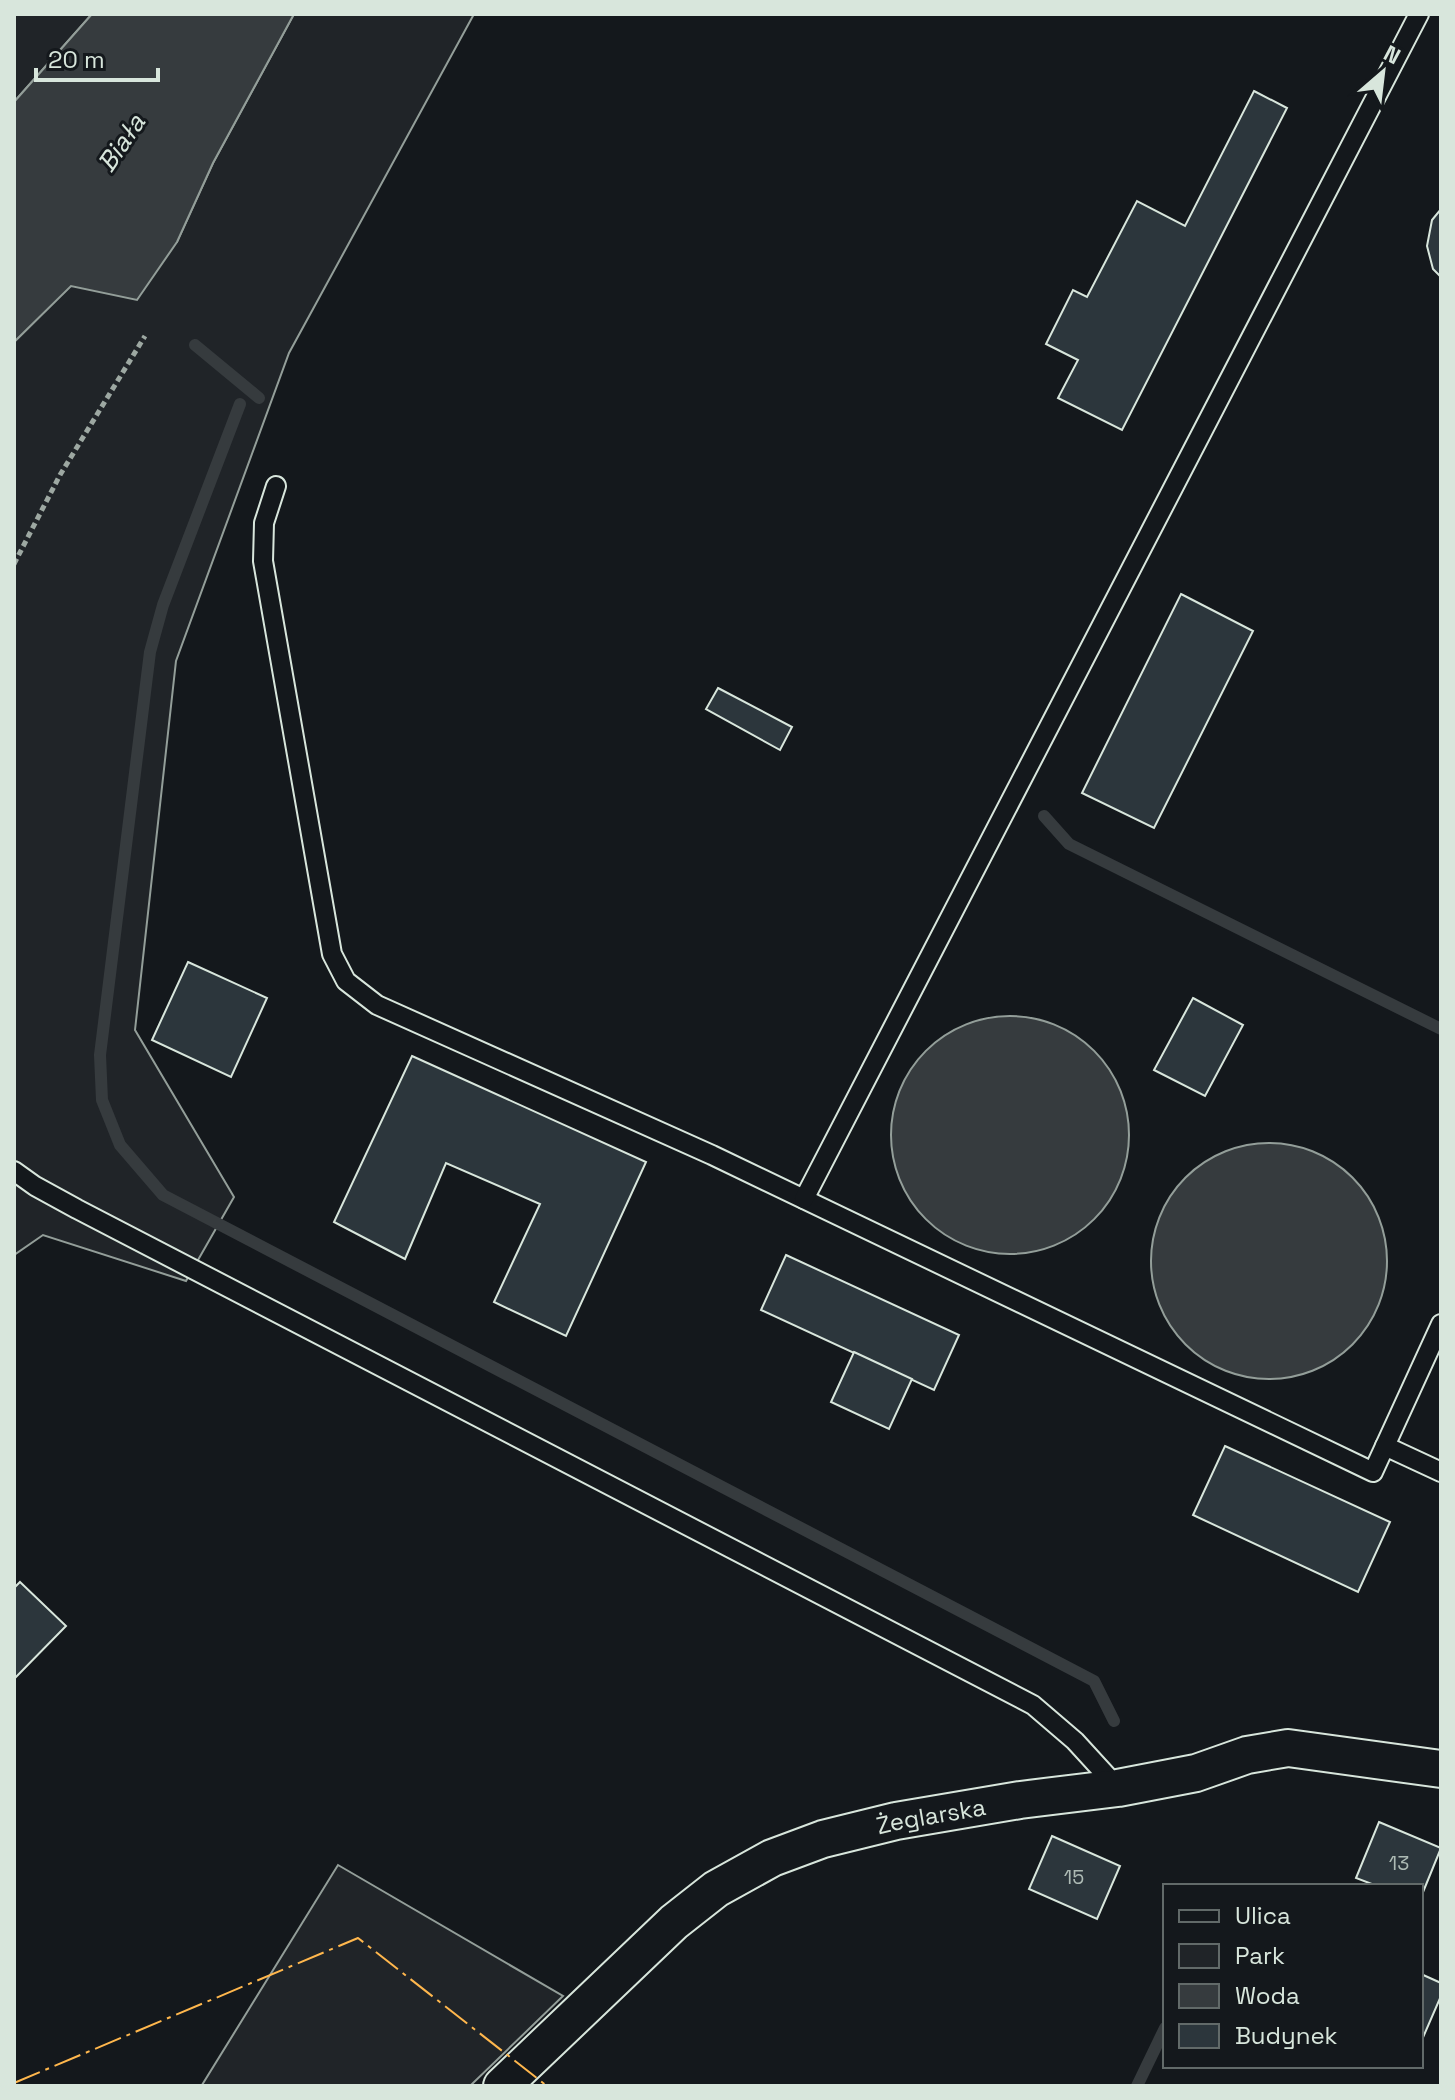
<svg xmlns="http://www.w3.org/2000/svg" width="1455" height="2100" font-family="'Space Grotesk',sans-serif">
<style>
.green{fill:#202428;stroke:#939e99;stroke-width:2}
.water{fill:#363b3e;stroke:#939e99;stroke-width:2}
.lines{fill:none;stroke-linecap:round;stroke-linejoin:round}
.stream{stroke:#363b3e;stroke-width:12}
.building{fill:#2c363c;stroke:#d8e6dc;stroke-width:2}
.lane-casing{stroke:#d8e6dc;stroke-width:22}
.street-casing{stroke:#d8e6dc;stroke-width:40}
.path{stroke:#9da8a2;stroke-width:5;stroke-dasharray:6 4;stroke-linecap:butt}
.lane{stroke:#14181c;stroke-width:18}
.street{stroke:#14181c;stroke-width:36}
.power{stroke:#ffb74d;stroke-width:2;stroke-dasharray:28 6 4 6;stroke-linecap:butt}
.labels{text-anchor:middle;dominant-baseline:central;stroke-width:6;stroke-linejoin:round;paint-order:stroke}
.number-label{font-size:20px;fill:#adbab4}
.street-label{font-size:24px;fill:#d8e6dc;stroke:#14181c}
.water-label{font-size:26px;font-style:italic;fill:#d8e6dc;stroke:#14181c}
</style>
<rect width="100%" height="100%" fill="#14181c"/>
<g class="green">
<path d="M14,14H92L14,102Z"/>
<path d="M294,14H474L289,353L176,661L135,1030L234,1197L186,1281L43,1235L14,1255V342L71,285L177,242L213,163Z"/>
<path d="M338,1865L563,1996L470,2086L202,2085Z"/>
</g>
<g class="water">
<path d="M92,14H294L213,163L177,242L137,300L71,286L14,342V102Z"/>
<circle cx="1010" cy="1135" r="119"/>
<circle cx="1269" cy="1261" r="118"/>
</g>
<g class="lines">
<g class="stream">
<path d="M195,345L259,398"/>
<path d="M240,404L163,605L150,652L100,1055L102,1100L120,1145L163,1195L1094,1681L1114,1721"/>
<path d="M1044,816L1069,844L1441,1029"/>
<path d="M1137,2086L1165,2028"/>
</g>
</g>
<g class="building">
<path d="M1254,91L1287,108L1122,430L1058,398L1078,360L1046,344L1073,290L1087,297L1137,201L1185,226Z"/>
<path d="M1441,209V277L1433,269L1427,246L1432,220Z"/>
<path d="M1181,594L1253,631L1154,828L1082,793Z"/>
<path d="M718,688L792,727L780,750L706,709Z"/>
<path d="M188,962L267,998L231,1077L152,1040Z"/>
<path d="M1193,998L1243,1025L1205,1096L1154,1070Z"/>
<path d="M412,1056L646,1162L566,1336L494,1302L540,1204L446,1163L405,1259L334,1222Z"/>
<path d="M786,1255L959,1335L934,1390L761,1310Z"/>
<path d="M854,1352L912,1379L889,1429L831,1402Z"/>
<path d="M1225,1446L1390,1522L1358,1592L1193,1515Z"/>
<path d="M20,1582L66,1626L14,1679V1588Z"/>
<path d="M1379,1822L1441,1848L1421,1897V1886H1377L1356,1878Z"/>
<path d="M1052,1836L1120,1866L1097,1919L1029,1889Z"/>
<path d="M1421,1974L1441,1983V1996L1421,2042Z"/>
</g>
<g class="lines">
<g class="lane-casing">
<g id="lane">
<path d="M276,486L264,523L263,561L332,954L346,981L377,1005L712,1155L1373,1472L1385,1446L1441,1472"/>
<path d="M14,1171L35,1186L77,1209L1033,1705L1075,1741L1118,1788"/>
<path d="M804,1199L1419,14"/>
<path d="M1385,1446L1441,1324"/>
</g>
</g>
<g class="street-casing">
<g id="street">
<path id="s1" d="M502,2086L674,1922L716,1889L772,1858L823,1839L896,1821L1020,1800L1118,1788L1196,1773L1247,1755L1288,1748L1441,1769"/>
</g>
</g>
<path class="path" d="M14,564L60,475L145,336"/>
<use href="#lane" class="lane"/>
<use href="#street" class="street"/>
<path class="power" d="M14,2083L358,1938L547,2086"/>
</g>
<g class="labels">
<g class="number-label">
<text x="1399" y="1863">13</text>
<text x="1074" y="1877">15</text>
</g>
<g class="street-label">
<text stroke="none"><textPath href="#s1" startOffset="520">Żeglarska</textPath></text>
</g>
<g class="water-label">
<text transform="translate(121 143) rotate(-56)">Biała</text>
</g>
</g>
<rect width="1455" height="2100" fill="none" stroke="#d8e6dc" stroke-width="32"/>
<rect x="1163" y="1884" width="260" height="184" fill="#14181c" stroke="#626a69" stroke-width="2"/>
<rect x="1179" y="1910" width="40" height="12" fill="#14181c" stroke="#626a69" stroke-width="2"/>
<text x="1235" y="1924" font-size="24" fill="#d8e6dc">Ulica</text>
<rect x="1179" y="1944" width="40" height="24" fill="#202428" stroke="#626a69" stroke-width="2"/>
<text x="1235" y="1964" font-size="24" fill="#d8e6dc">Park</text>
<rect x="1179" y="1984" width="40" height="24" fill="#363b3e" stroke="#626a69" stroke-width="2"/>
<text x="1235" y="2004" font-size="24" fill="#d8e6dc">Woda</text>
<rect x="1179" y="2024" width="40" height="24" fill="#2c363c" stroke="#626a69" stroke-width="2"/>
<text x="1235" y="2044" font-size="24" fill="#d8e6dc">Budynek</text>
<g transform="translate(1383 72) rotate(28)" stroke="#14181c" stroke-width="6" paint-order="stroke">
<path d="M0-6L14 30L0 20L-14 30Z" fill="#d8e6dc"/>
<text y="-12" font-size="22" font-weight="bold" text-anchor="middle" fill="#d8e6dc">N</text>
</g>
<path d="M36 68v12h122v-12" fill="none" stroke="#d8e6dc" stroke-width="4"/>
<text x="48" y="68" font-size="24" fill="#d8e6dc" stroke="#14181c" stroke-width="6" paint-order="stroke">20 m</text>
</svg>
